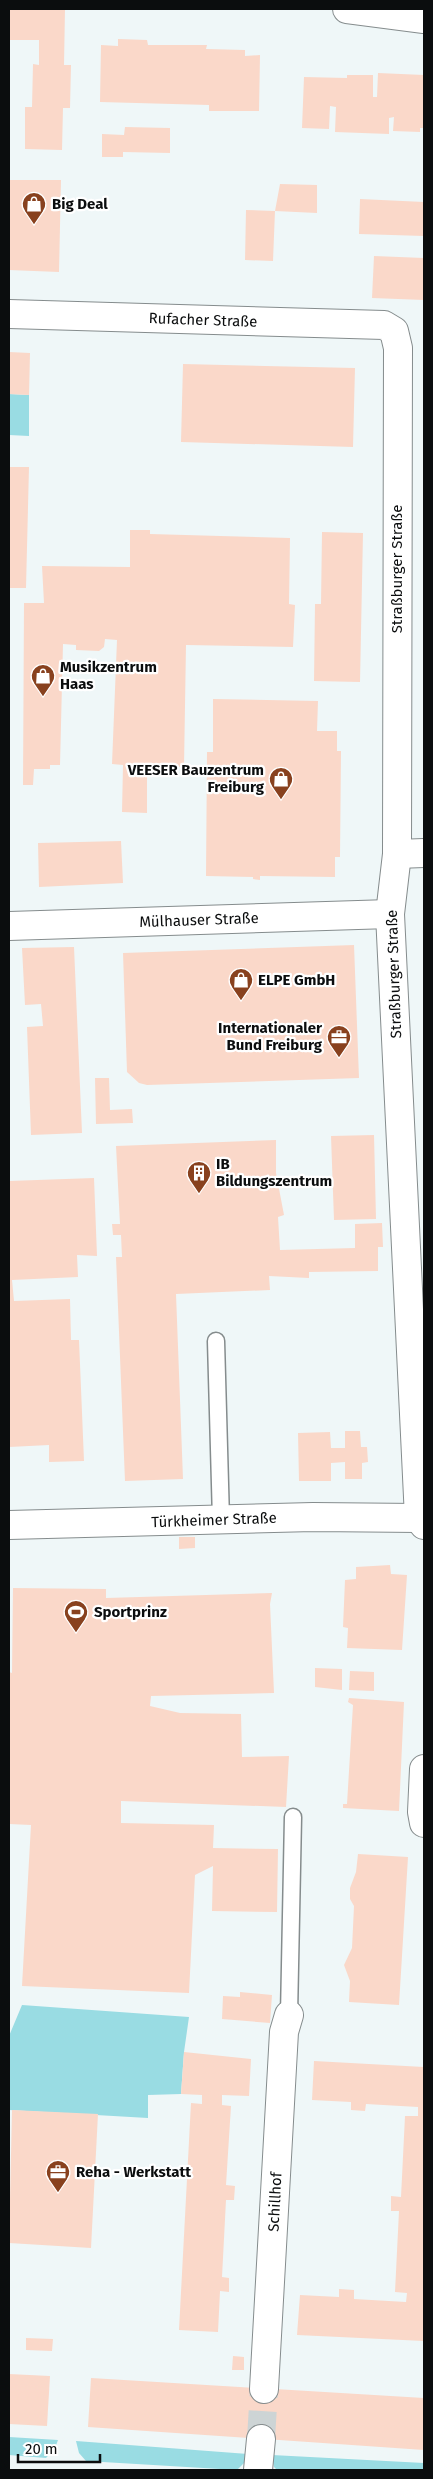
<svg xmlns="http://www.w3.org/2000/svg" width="433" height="2479" font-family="'Fira Sans',sans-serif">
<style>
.green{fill:#99dce3}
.building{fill:#fad8c9}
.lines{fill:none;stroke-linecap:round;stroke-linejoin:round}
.street-tunnel{stroke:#cdd4d5;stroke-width:28;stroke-dasharray:28 14;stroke-linecap:butt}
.lane-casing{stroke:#858c8d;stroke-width:19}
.street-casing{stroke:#858c8d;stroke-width:30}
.lane{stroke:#fff;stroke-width:16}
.street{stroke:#fff;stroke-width:28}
.labels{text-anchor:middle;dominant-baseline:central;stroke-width:4.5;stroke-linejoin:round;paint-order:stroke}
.poi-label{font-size:15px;font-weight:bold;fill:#0b0d0e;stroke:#fff;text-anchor:start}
.street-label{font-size:15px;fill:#0b0d0e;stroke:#fff}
</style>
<rect width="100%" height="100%" fill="#eff7f8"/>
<g class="green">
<path d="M9,394L29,395V436L9,435Z"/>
<path d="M22,2005L189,2017L184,2052L181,2094L148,2095V2118L9,2110V2036Z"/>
<path d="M9,2437L58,2440L55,2448L46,2458L9,2455Z"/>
<path d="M76,2441L248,2454L244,2463L237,2470L86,2461L79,2453Z"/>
<path d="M272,2455L424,2463V2470H277L274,2467Z"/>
</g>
<g class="building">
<path d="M9,9H65L64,65H71L70,108H63L62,150L25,149V107H32L33,64L39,65V40H9Z"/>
<path d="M118,39L147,40L148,45H207L206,49L245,50V56L260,55L259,111H209V105L100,102L101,45L118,46Z"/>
<path d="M378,73L424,75V128H420V132L393,131L394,117L389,118V134L335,132L336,107L330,106L329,129L302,128L304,77L347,78V75H373V97H377Z"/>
<path d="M125,127L170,128V153L123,152V157H102V134L124,135Z"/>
<path d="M9,180H61L59,272L9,270Z"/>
<path d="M280,184L317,185V213L275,211L273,261L245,260L246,210L275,211Z"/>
<path d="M360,199L424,202V236L359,234Z"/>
<path d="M374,256L424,258V300L372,298Z"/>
<path d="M9,352L30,353L29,395L9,394Z"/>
<path d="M183,364L355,368L353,447L181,442Z"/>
<path d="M9,467H29L26,588H9Z"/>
<path d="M130,530H150V534L290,538L289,604L295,605L293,647L186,645L184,767L147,766V813L122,812L123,765L112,764L117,640L105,639L104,647L99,651L76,650V645L63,644L60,765H50V769H34L33,785H23L24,603H44L42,566L130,567Z"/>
<path d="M322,532L363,533L360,682L314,681L315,604H321Z"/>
<path d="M213,699L318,701L317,731H337V751H341L340,857H335V877L260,876V880L253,879V877L206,876L207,752H213Z"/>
<path d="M121,841L123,883L39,887L38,843Z"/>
<path d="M354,945L359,1078L147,1085L139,1083L127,1072L123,953Z"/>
<path d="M74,947L82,1133L31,1135L27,1027L43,1026L41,1004L25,1005L22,948Z"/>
<path d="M95,1078H109L110,1110L132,1109L133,1123L96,1124Z"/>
<path d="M374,1135L376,1219L334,1220L331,1136Z"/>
<path d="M276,1140V1173L284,1215L278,1217L280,1250L355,1248V1224L382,1223L383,1247H378V1271L309,1272V1278L269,1276L270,1290L176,1294L183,1479L125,1481L116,1257H122L121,1235H113L112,1224H120L116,1146Z"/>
<path d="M94,1178L97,1256L77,1255L78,1277L12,1280L14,1301L70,1299L71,1340H79L84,1461L49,1462V1445L9,1447V1181Z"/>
<path d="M345,1431H360L361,1447H367L368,1462L362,1463V1479H345V1462L331,1463V1481H299L298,1433L330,1432L331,1448H345Z"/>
<path d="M179,1537H195V1548L179,1549Z"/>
<path d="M390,1565L391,1574L407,1575L402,1650L347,1648L348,1628L343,1627L345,1580L356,1579V1567Z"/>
<path d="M13,1588L106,1589V1598L272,1593L270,1604L274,1693L151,1696L150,1706L180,1713L241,1714L242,1757L289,1756L286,1807L121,1801V1823L214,1825L213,1848L278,1849L277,1912L212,1911L213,1866L195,1875L189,1993L22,1986L31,1825L9,1824V1672L12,1673Z"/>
<path d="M315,1668L342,1669V1690L315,1687Z"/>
<path d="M350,1671L374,1672V1691L349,1690Z"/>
<path d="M349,1698L404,1702L399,1811L343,1808V1804H347L353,1705L348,1702Z"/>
<path d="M358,1854L408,1857L399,2005L349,2002L350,1981L344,1965L352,1948L354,1906L350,1899V1888L356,1872Z"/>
<path d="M240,1992L272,1995L270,2023L222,2019L223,1996L240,1997Z"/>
<path d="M184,2052L251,2059L249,2096L222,2095V2105L231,2106L226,2185L235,2186L234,2200H226L222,2277L229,2278V2292L220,2291L218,2332L179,2330L191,2103L202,2104V2095L181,2094Z"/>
<path d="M314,2061L424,2067V2341L297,2335L300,2295L339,2297V2289L354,2290V2299L406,2302L407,2293L395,2292L399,2211H391V2196L401,2197L405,2116H418V2107L366,2104L365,2111L351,2110V2102L312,2100Z"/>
<path d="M12,2110L98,2114L91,2248L9,2243Z"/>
<path d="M26,2338L53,2339L52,2351L26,2350Z"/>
<path d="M233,2356L244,2357V2370H232Z"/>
<path d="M9,2374L50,2376L47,2426L9,2424Z"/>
<path d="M91,2378L424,2398V2450L88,2427Z"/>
</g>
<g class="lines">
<path class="street-tunnel" d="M261,2439L264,2389"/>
<g class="lane-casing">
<g id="lane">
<path d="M216,1341L221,1520"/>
<path d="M289,2015L293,1817"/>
</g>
</g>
<g class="street-casing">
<g id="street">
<path d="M347,9L424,19"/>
<path d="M9,314L384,325L394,331L398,348L397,854L390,914L419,1518L424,1525"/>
<path d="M397,854L424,853"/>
<path d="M9,926L390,914"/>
<path d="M9,1525L313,1517L419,1518"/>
<path d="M424,1769L422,1812L424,1823"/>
<path d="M264,2389L284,2032L289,2015"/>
<path d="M258,2470L261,2439"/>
</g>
</g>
<use href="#lane" class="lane"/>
<use href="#street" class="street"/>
</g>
<defs>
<g id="shop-pin" transform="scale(1.25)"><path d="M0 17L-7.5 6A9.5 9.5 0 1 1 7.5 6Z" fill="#88411e" stroke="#fff"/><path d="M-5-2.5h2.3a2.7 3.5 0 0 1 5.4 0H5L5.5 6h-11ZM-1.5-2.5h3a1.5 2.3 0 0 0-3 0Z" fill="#fff"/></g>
<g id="office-pin" transform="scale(1.25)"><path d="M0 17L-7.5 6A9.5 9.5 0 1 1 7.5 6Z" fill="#88411e" stroke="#fff"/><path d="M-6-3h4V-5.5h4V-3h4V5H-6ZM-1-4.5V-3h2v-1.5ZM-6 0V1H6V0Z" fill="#fff"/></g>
<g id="building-pin" transform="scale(1.25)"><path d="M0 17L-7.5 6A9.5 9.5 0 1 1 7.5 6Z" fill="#88411e" stroke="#fff"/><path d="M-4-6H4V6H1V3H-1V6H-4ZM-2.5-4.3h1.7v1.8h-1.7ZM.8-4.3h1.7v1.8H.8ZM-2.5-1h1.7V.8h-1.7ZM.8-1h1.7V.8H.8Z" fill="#fff"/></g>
<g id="stadium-pin" transform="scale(1.25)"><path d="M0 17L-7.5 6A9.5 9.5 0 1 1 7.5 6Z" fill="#88411e" stroke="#fff"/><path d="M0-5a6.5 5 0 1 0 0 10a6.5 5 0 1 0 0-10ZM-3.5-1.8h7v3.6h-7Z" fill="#fff"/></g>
</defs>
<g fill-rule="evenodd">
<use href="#shop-pin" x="34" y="204"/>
<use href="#shop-pin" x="43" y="676"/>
<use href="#shop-pin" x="281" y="779"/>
<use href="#shop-pin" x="241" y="980"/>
<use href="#office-pin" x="339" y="1037"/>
<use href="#building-pin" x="199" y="1173"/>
<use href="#stadium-pin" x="76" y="1612"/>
<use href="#office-pin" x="58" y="2172"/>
</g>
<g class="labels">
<g class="poi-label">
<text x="52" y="204">Big Deal</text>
<text x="60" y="667">Musikzentrum<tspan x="60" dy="17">Haas</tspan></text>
<text x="264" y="770" text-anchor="end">VEESER Bauzentrum<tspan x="264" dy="17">Freiburg</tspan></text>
<text x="258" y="980">ELPE GmbH</text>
<text x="322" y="1028" text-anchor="end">Internationaler<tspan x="322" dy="17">Bund Freiburg</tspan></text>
<text x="216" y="1164">IB<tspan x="216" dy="17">Bildungszentrum</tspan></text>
<text x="94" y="1612">Sportprinz</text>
<text x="76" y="2172">Reha - Werkstatt</text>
</g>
<g class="street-label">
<text transform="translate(203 320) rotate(2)">Rufacher Straße</text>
<text transform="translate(397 569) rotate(-90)">Straßburger Straße</text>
<text transform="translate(199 920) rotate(-2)">Mülhauser Straße</text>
<text transform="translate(394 974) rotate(-92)">Straßburger Straße</text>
<text transform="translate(214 1520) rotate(-2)">Türkheimer Straße</text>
<text transform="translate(275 2202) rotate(-87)">Schillhof</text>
</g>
</g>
<rect width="433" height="2479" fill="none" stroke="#0b0d0e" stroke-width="20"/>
<path d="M18 2454v8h82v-8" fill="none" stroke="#0b0d0e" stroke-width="2.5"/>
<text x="25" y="2454" font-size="15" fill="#0b0d0e" stroke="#ffffff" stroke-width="4" paint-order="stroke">20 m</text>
</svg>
